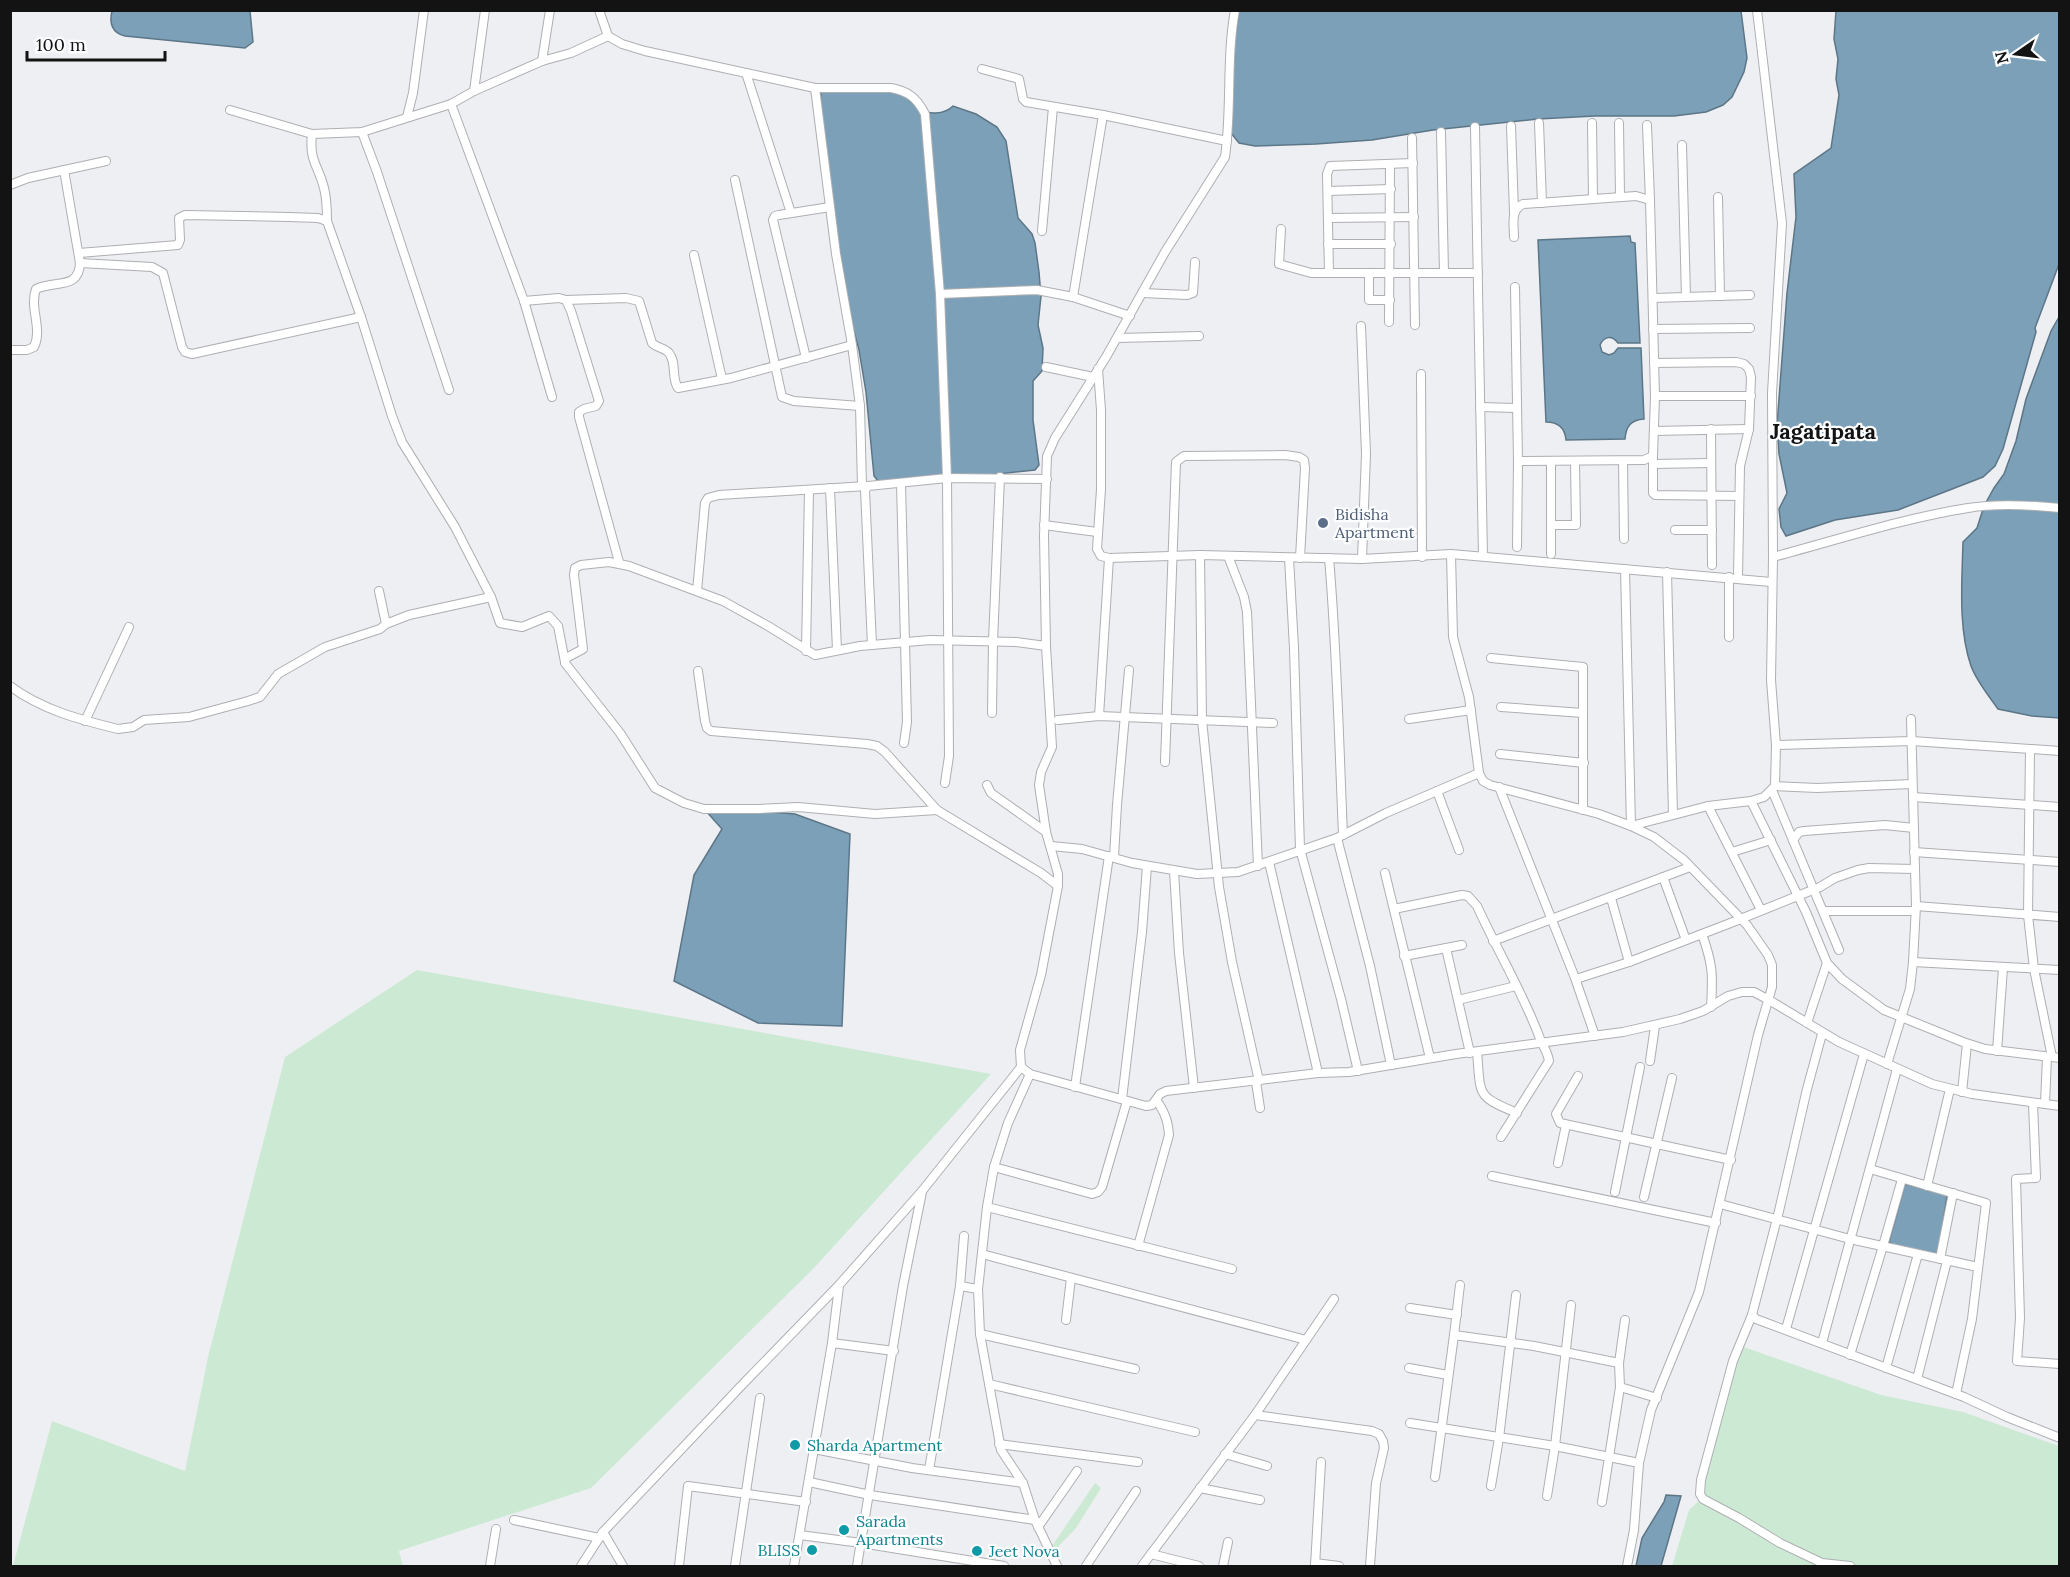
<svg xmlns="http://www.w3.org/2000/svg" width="2070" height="1577" font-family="Lora,serif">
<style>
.green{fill:#ccead3}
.water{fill:#7ba0b8;stroke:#5c7687;stroke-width:1.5}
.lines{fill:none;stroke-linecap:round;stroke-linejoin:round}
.street-casing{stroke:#adafb2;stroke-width:10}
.street{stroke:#fff;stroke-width:8}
.service-dot{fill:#5c6f8a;stroke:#fcfdff;stroke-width:2}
.culture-dot{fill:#0f9aa8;stroke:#fcfdff;stroke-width:2}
.labels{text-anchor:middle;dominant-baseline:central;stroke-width:4.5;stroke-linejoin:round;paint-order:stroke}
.service-label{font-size:16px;fill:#4e5e75;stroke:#fcfdff;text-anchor:start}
.culture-label{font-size:16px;fill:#0d838f;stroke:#fcfdff;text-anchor:start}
.district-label{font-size:22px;font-weight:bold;fill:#131314;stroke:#fcfdff}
</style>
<rect width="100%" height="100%" fill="#eeeff2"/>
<g class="green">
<path d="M417,970L991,1074L813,1269L591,1488L399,1551L403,1566H13L52,1421L185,1471L208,1357L285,1057Z"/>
<path d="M1741,1346L1881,1395L1963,1412L2059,1446V1566H1672L1689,1510L1700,1500Z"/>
<path d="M1095,1483L1101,1488L1076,1528L1055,1550L1052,1546Z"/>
</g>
<g class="water">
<path d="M112,11H250L253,42L245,48L125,36C112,33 109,23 112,11Z"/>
<path d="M1239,11H1741L1747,58L1744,72L1732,97L1723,105L1706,112L1674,116H1595L1538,119L1433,130L1372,140L1316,144L1255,146L1239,143L1231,133L1233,53Z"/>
<path d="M1836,11H2059V264L2035,328L2036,332L2003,449L1995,466L1983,477L1898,510L1835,520L1786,536L1781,527L1779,509L1787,493L1779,454L1777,425L1787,293L1796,217L1794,174L1831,148L1839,95L1836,79L1838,59L1834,39Z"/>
<path d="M838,90C854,91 884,89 899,93C909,96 911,103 918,108C928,115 944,115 953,106L976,114L997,127L1006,141L1018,218L1032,234L1035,243L1039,272L1041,296L1038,325L1043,348L1042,371L1033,381V420L1039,465L1035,470L989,475L878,481L874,476L866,392L859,350L847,306L820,106L821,91Z"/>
<path d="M1630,236L1631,242L1635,243L1640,343H1618C1612,335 1604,336 1600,345L1602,352L1609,355L1614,353L1618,348H1641L1644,419C1631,420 1626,426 1625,439L1566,440C1565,428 1558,422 1546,422L1538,240Z"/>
<path d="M2059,317V718L2032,716L1998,709C1989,696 1977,682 1971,666C1958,628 1962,582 1963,542L1977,528L1984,506L1994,488L2004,474L2016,441L2026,399L2051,331Z"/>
<path d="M710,807L795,814L850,834L842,1026L758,1023L674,981L694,875L722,829L706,811Z"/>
<path d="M1905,1184L1945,1194L1947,1196L1938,1255L1894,1245L1889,1242Z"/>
<path d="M1666,1495L1681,1496L1661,1566H1636L1642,1538L1664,1502Z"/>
</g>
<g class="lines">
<g class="street-casing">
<g id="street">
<path d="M599,10L608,36L622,44L645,51L815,88H891C908,91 917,98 925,114L940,294L947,478L949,756L945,783"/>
<path d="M1235,10C1226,59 1232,109 1225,157L1165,252L1106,357L1055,438L1047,456L1044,536L1046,646L1052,747L1041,772L1039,785L1046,832L1058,874V886L1041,975L1020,1050L1021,1067L1030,1074L1041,1077L1146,1106L1152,1105L1160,1094L1166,1091L1318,1073L1349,1072L1456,1054L1623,1032L1680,1019L1703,1011L1728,996L1742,992H1754L1769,1000L1839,1042L1932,1084L1972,1094L2060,1106"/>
<path d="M542,61L550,10"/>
<path d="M982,69L1019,79L1023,99L1026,102L1103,115L1227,141"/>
<path d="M746,73L791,213"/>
<path d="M815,88L836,254L852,345L860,406L862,486"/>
<path d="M474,91L485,10"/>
<path d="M451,104L524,301L552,397"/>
<path d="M230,110L312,134L362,132L451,104L474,91L542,61L571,53L608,36"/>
<path d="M407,117L413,93L424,10"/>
<path d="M1539,123L1542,203"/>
<path d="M1592,123L1593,199"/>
<path d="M1619,123L1620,197"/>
<path d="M1647,125L1650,200"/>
<path d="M1511,126L1514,212"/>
<path d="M1475,127L1483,556"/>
<path d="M362,132L377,172L449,390"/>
<path d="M1441,132L1444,273"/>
<path d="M312,134C309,162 318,164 324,188C327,199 327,210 327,221"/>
<path d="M1412,138L1415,325"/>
<path d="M1682,145L1686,297"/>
<path d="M735,180L782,397L794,401L860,406"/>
<path d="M10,185L28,178L106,161"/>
<path d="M1328,191L1391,189"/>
<path d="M1718,197L1720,296"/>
<path d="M1328,218L1414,217"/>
<path d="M1281,229L1279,264L1311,273H1478"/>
<path d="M1042,231L1053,107"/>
<path d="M1514,237C1514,224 1510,210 1523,204L1636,196L1650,200L1655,396L1653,456L1644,460L1518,461L1515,287"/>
<path d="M1328,244H1391"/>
<path d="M79,253L178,245L180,240L179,218L185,215L289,217L318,218L327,221L361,317L392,416L402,442L455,527L491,597L500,623L522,627L549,616L558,626L565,662"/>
<path d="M694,255L722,379"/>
<path d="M80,263L152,267L163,273L182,347L185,352L192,354L361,317"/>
<path d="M1329,273L1327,174L1330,166L1413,163"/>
<path d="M1369,273V300H1390"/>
<path d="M1143,293L1187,295L1193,293L1195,262"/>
<path d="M940,294L1037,290L1073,297L1130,316"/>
<path d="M1073,297L1103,115"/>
<path d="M1653,298L1750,295"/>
<path d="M566,300L626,298L639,301L652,343C657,348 665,348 669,353C677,363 671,378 678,388L731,378L852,345"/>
<path d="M524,301L559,298L566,300L571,311L599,401L596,406L584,409L579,412V417L619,562"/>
<path d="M1389,322L1390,164"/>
<path d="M1361,326L1366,454L1362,559"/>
<path d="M1653,329L1750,328"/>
<path d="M1118,338L1199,336"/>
<path d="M10,350H27L34,347C43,328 29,309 36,289C55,280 79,290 80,263L64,170"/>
<path d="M806,358L773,220L775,216L779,215L830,207"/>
<path d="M1654,363L1736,362L1744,364L1749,369L1751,377L1749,429L1740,466L1738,578"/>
<path d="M1046,367L1093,377"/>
<path d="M1098,369L1101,410V489L1097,549L1101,556L1109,558L1200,555L1362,559L1451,554L1771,582"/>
<path d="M1421,374L1422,557"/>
<path d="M1655,396H1751"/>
<path d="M1480,407L1516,408"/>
<path d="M1711,429L1712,565"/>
<path d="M1654,431L1749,429"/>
<path d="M1653,456V493L1655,495L1739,496"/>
<path d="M1623,461L1624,539"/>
<path d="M1551,462V554"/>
<path d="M1653,464L1711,463"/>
<path d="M901,483L907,722L904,743"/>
<path d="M830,488L837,650"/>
<path d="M1044,525L1097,532"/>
<path d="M1551,525H1576L1575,462"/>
<path d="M1675,530H1712"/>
<path d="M1517,547L1518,461"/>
<path d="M1451,554L1453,637L1469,697L1479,773L1483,781L1490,785L1599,814L1631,826L1654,837L1684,860L1747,925L1768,955L1772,965V987L1758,1035L1699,1292L1651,1410L1639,1463L1634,1530L1627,1566"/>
<path d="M1200,555L1202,720L1219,887L1232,962L1259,1081"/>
<path d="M1228,556L1244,597L1247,612L1258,866"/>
<path d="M1773,557C1837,540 1904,518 1968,508C1998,503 2030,505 2060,508"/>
<path d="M1289,558L1294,648L1300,849L1341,999L1358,1071"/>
<path d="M1329,558C1337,650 1339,743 1343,835"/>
<path d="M1625,569L1631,826L1708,806L1751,801L1764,797L1775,786L1776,745L1771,680L1773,557L1772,393L1782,223L1757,10"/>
<path d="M1667,572L1673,814"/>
<path d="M1729,577V637"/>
<path d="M697,591L705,503L708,498L719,495L867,486"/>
<path d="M386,624L409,615L491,597"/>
<path d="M872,645L865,490L868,486L947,478L1047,479"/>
<path d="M806,651L809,490"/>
<path d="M1491,658L1583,667V810"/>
<path d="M698,671L705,721L707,728L711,731L867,744L877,746L885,752L937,810L1041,873L1058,886"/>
<path d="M10,686C42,710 81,720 118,729L133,727L144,720L189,717L248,701L260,697L278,674L325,647L380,629L386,624L379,591"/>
<path d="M1501,707L1583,713"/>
<path d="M992,713L993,641L1000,477"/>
<path d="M1099,716L1109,558"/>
<path d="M1409,719L1471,710"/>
<path d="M1058,720L1099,716L1273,723"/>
<path d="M85,721L129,627"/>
<path d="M1776,745L1912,741L2060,751"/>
<path d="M2030,749L2028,915L2034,969L2052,1057"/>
<path d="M1500,754L1584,763"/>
<path d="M1165,762L1176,462L1184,456L1285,455L1299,457L1304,460L1305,468L1300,558"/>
<path d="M987,785L991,793L1046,832"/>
<path d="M1775,786L1817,788L1912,784"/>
<path d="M1499,787L1575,978L1595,1036"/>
<path d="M1772,790L1839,950"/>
<path d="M1437,791L1459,850"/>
<path d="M1913,797L2060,807"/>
<path d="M1751,801L1806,912L1827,963L1842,979L1884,1010L1963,1042L1985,1049L2060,1058"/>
<path d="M1708,806L1761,910"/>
<path d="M937,810L875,814L798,807L759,809H704L684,803L655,788L620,733L565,663L566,658L583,649L574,575L575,568L581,565L609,562L629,566L723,601L768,626L815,655L860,646L930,640L1016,642L1046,646"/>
<path d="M1337,838L1370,966L1391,1065"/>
<path d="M1793,840L1799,832L1804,831L1885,825L1914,828"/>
<path d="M1051,846L1082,849L1132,863L1197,874L1238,872L1337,838L1386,813L1479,773"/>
<path d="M1732,852L1771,840"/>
<path d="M1914,852L2060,862"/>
<path d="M1114,857L1117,805L1129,670"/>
<path d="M1269,862L1318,1073"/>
<path d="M1174,871L1179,953L1194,1088"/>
<path d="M1385,873L1430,1058"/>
<path d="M1663,877L1686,940"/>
<path d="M1611,898L1629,962"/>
<path d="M1916,906L2060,917"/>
<path d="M1394,909L1462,895L1468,896L1477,906C1497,950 1522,991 1539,1036C1542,1045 1548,1052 1549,1061L1501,1137"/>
<path d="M1824,911H1915"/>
<path d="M1702,934C1713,965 1713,975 1711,1007"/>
<path d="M1493,941L1690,867"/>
<path d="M1446,948L1470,1053"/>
<path d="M1404,956L1462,945"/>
<path d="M1913,962L2060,970"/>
<path d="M1576,979L1629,962L1728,924L1820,887L1835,878L1858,870L1869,868L1915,869"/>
<path d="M1458,1000L1516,986"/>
<path d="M1807,1023L1827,963"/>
<path d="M1822,1034L1807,1089L1779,1211L1752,1315L1756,1319L1964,1397L2007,1417L2060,1438"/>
<path d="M1997,1051L2003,968"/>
<path d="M1477,1052C1481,1095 1475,1096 1517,1113"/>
<path d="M1650,1061L1655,1026"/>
<path d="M1887,1064L1910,989L1913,962L1916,906L1911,719"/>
<path d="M1030,1074L1008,1123L994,1167L987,1207L978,1289L979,1311L980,1334L1001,1450L1023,1483L1035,1520L1057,1566"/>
<path d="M1578,1076L1556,1114L1560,1123L1731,1160"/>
<path d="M1256,1082L1260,1108"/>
<path d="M1075,1087L1109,856"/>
<path d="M1962,1092L1967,1044"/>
<path d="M1122,1099L1142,932L1147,866"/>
<path d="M2033,1103L2036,1178L2016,1179L2020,1318L2017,1361L2060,1364"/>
<path d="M2045,1104L2047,1057"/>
<path d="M1558,1163L1566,1125"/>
<path d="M994,1167L1092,1194L1098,1192L1102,1187L1127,1101"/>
<path d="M1870,1169L1986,1203L1972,1319L1956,1394"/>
<path d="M1492,1176L1716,1223"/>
<path d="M1927,1186L1950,1089"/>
<path d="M1615,1192L1640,1067"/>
<path d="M1644,1197L1672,1078"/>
<path d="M1720,1204L1850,1239L1978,1267"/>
<path d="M987,1207L1232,1269"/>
<path d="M1138,1246L1169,1135C1168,1121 1165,1113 1157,1101"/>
<path d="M982,1254L1306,1340"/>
<path d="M1940,1259L1953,1193"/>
<path d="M960,1286L978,1289"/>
<path d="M1410,1308L1457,1315"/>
<path d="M1752,1315L1733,1361L1701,1480L1700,1494L1703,1499L1739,1518L1780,1543L1822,1563L1850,1566"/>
<path d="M1066,1320L1071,1278"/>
<path d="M1786,1329L1864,1054"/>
<path d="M980,1334L1135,1369"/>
<path d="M1454,1335L1460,1285"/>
<path d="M832,1343L894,1351"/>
<path d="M1822,1343L1897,1069"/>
<path d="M1850,1355L1883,1246L1902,1179"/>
<path d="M1619,1363L1625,1320"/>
<path d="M1409,1368L1448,1375"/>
<path d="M1886,1368L1918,1254"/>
<path d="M1917,1379L1947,1261"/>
<path d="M989,1384L1195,1432"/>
<path d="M1255,1415L1372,1431L1379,1434L1383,1441L1384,1448L1376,1483L1370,1566"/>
<path d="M1410,1423L1555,1446L1639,1463"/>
<path d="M999,1444L1138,1462"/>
<path d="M814,1449L912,1468L1023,1483"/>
<path d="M1225,1454L1267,1466"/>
<path d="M929,1470L960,1286L964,1236"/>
<path d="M1435,1477L1454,1335L1534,1346L1619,1363L1620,1387L1657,1398"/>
<path d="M809,1482L870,1495L1035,1520"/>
<path d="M1491,1486L1499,1438L1516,1295"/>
<path d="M1200,1488L1260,1500"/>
<path d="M1547,1496L1555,1446L1571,1305"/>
<path d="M1602,1502L1620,1387"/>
<path d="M514,1520L599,1538"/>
<path d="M1038,1527L1077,1471"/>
<path d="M603,1532L623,1566"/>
<path d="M800,1535L861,1543L1004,1566"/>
<path d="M1151,1554L1199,1566"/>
<path d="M1315,1563L1339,1566"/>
<path d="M490,1566L496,1529"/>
<path d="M581,1566L603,1532L742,1385L839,1285L922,1191L1021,1067"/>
<path d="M679,1566L688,1486L806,1502"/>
<path d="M735,1566L760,1398"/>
<path d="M794,1566L832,1343L839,1286"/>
<path d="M857,1566L903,1286L922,1192"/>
<path d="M1086,1566L1136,1491"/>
<path d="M1142,1566L1255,1415L1334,1299"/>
<path d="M1223,1566L1228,1542"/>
<path d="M1315,1566L1321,1462"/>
</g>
</g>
<use href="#street" class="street"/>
</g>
<circle class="service-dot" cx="1323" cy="523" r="6"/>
<g class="culture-dot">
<circle cx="795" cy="1445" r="6"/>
<circle cx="844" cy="1530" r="6"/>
<circle cx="812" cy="1550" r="6"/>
<circle cx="977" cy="1551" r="6"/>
</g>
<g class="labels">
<g class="service-label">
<text x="1335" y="514">Bidisha<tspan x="1335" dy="18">Apartment</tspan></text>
</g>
<g class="culture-label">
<text x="807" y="1445">Sharda Apartment</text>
<text x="856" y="1521">Sarada<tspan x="856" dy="18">Apartments</tspan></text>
<text x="800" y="1550" text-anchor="end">BLISS</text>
<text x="989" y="1551">Jeet Nova</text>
</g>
<g class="district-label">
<text x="1823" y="431">Jagatipata</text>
</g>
</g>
<rect width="2070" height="1577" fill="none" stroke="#131314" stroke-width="24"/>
<g transform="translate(2016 54) rotate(256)" stroke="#fcfdff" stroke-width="4.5" paint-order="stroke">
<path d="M0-4.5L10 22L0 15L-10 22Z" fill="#131314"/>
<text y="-9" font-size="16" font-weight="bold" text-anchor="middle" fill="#131314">N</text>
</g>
<path d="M27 51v9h138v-9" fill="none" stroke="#131314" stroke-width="3"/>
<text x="36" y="51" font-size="18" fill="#131314" stroke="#fcfdff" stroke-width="4.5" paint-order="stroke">100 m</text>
</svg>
